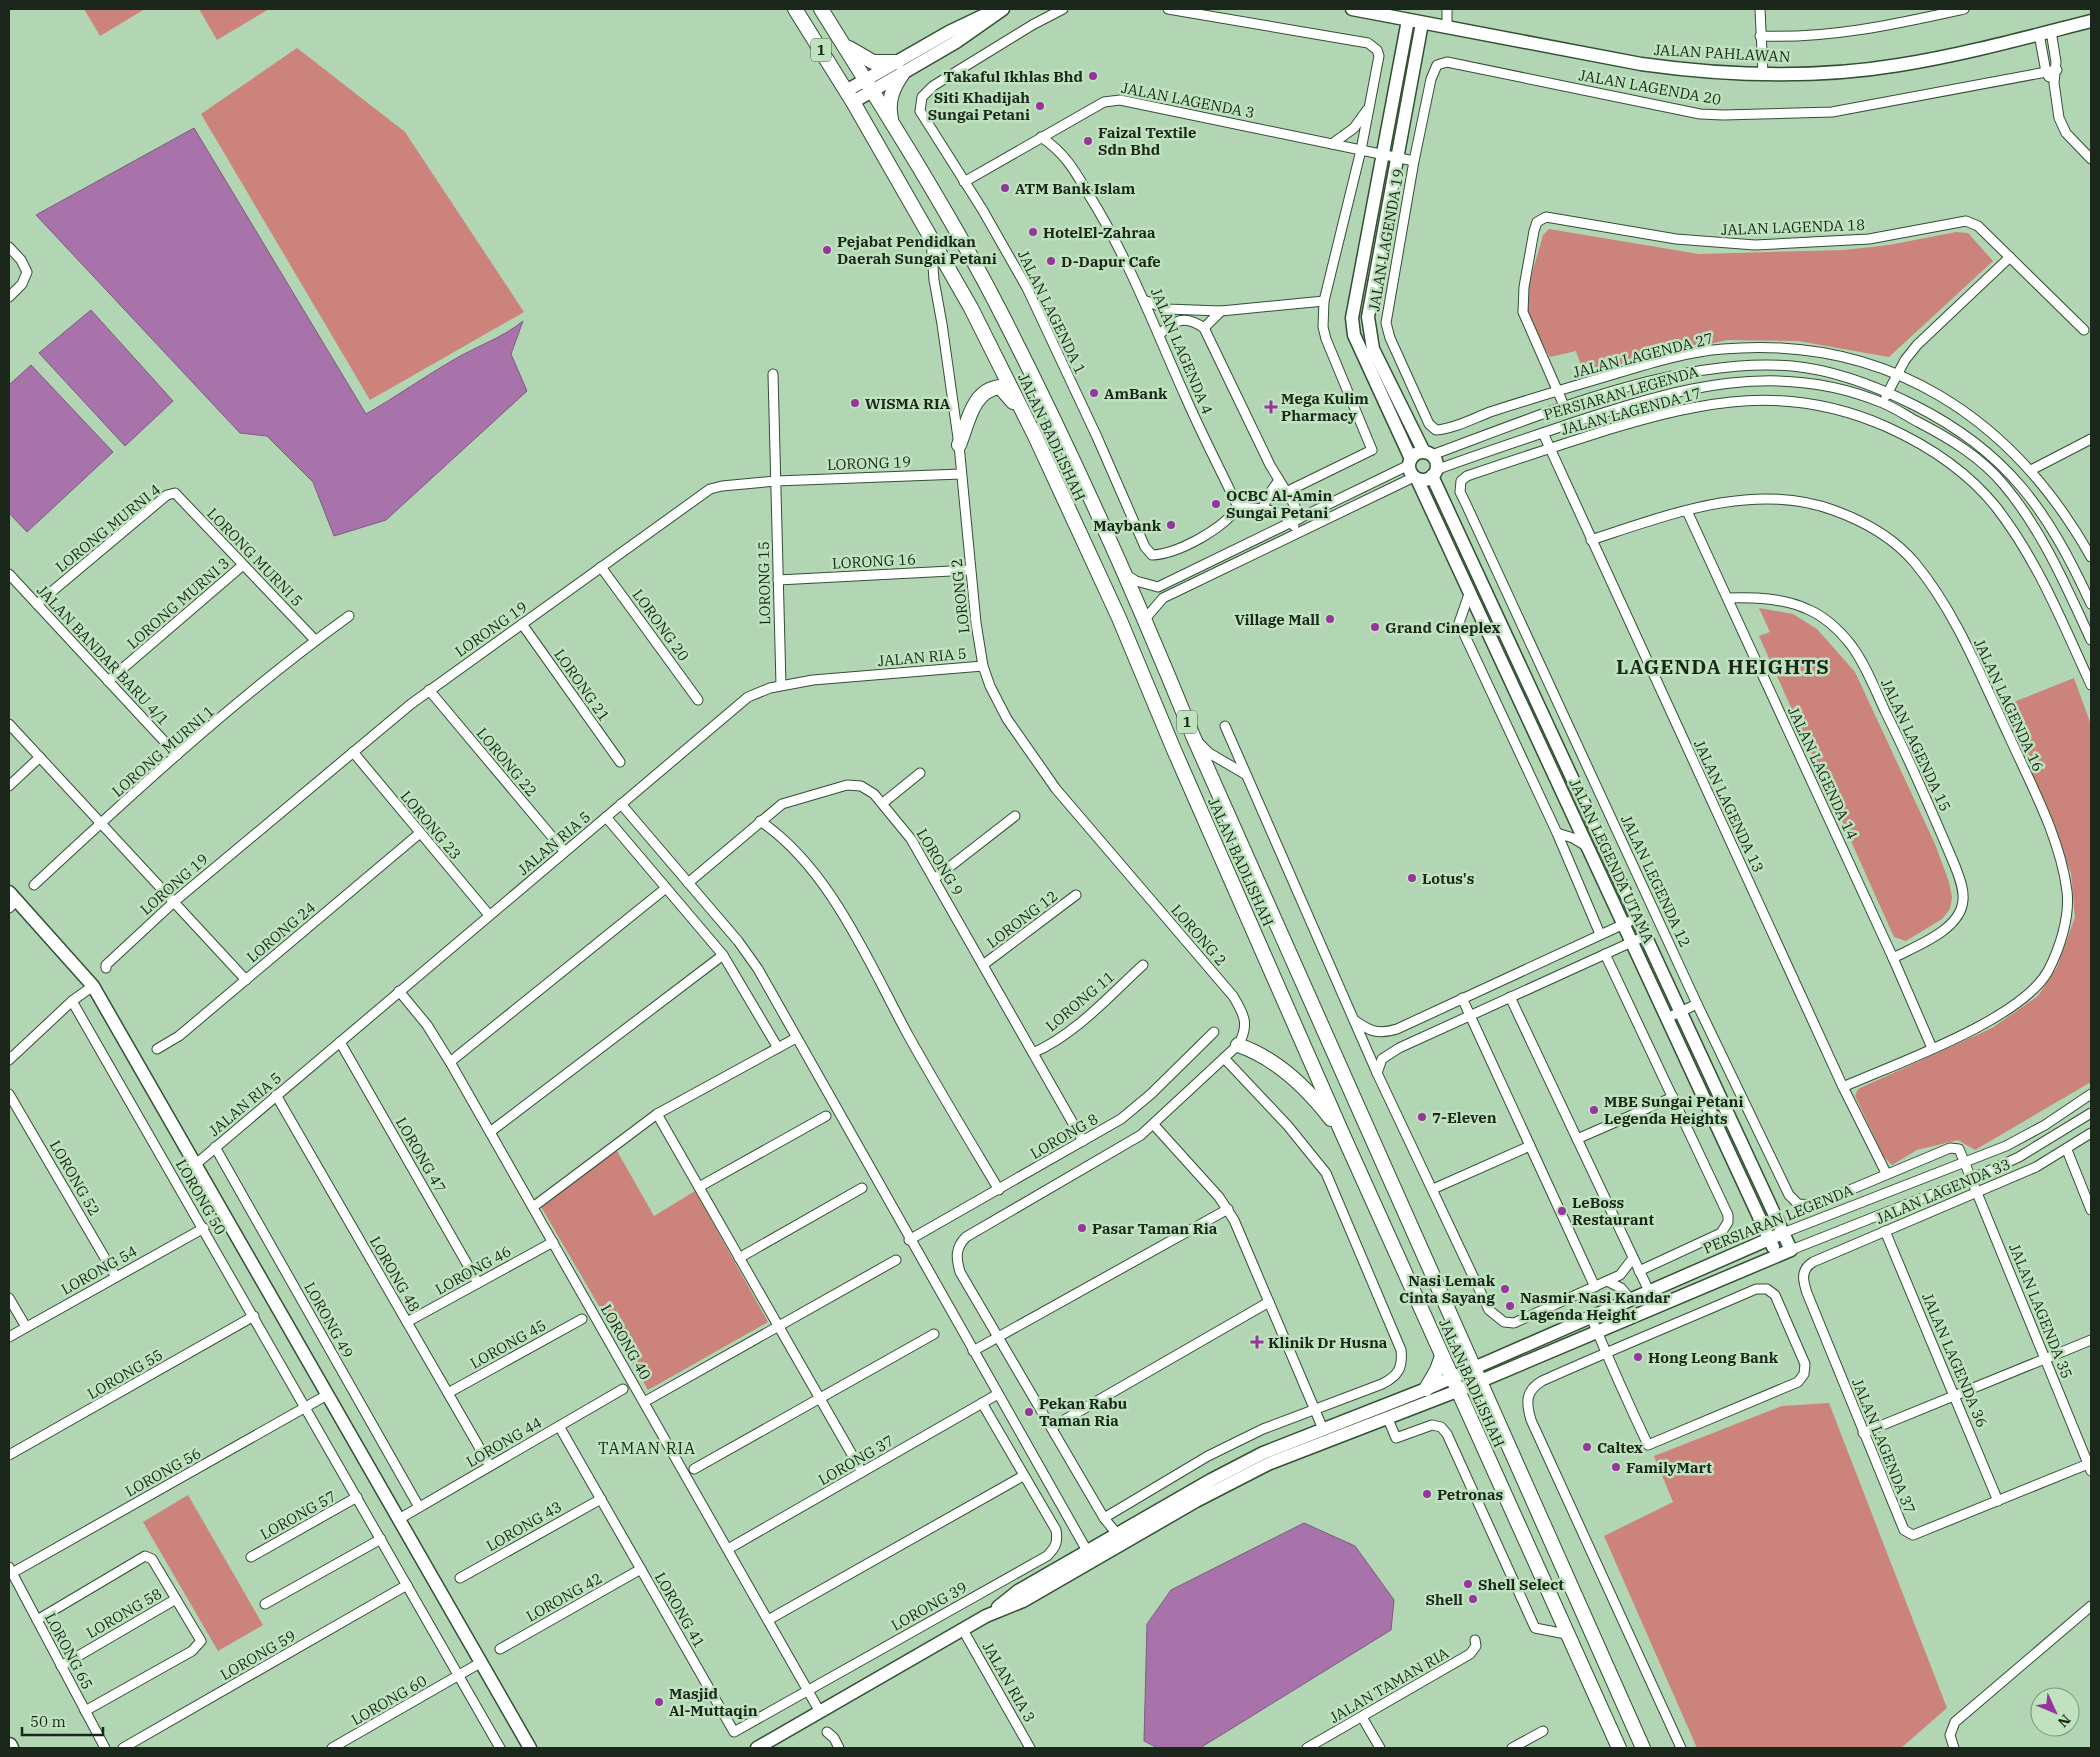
<svg xmlns="http://www.w3.org/2000/svg" width="2100" height="1757" font-family="'IBM Plex Serif',serif">
<style>
.green{fill:#cc837c}
.water{fill:#a872aa;stroke:#7d5c7f}
.lines{fill:none;stroke-linecap:round;stroke-linejoin:round}
.street-casing{stroke:#325034;stroke-width:11}
.secondary-casing{stroke:#325034;stroke-width:15}
.primary-casing{stroke:#325034;stroke-width:16}
.highway-casing{stroke:#325034;stroke-width:19}
.street{stroke:#fff;stroke-width:9}
.secondary{stroke:#fff;stroke-width:12}
.primary{stroke:#fff;stroke-width:14}
.highway{stroke:#fff;stroke-width:16}
.poi-dot{fill:#97359c;stroke:#bfe2bf;stroke-width:2}
.labels{text-anchor:middle;dominant-baseline:central;stroke-width:5;stroke-linejoin:round;paint-order:stroke}
.shield{fill:#bfe2bf;stroke:#4c5f4c;stroke-width:1}
.shield-label{font-size:14px;font-weight:bold;fill:#1a271a}
.street-label{font-size:15px;fill:#1a271a;stroke:#bfe2bf}
.poi-label{font-size:15px;font-weight:bold;fill:#1a271a;stroke:#bfe2bf;text-anchor:start}
.neighbourhood-label{font-size:16px;letter-spacing:1px;fill:#1a271a;stroke:#bfe2bf}
.district-label{font-size:20px;font-weight:bold;letter-spacing:1px;fill:#1a271a;stroke:#bfe2bf}
</style>
<rect width="100%" height="100%" fill="#b2d5b3"/>
<g class="green">
<path d="M84,9H145L100,36Z"/>
<path d="M199,9H269L217,40Z"/>
<path d="M297,48L405,132L524,312L370,400L201,114Z"/>
<path d="M1549,229L1699,254L1844,250L1889,245L1956,232L1968,233L1993,261L1889,357L1798,341L1727,340L1584,373L1576,351L1550,357C1542,343 1531,328 1528,312C1525,287 1537,259 1543,235Z"/>
<path d="M1759,608L1793,614L1817,629L1855,672L1935,844L1949,882L1952,897L1950,909L1942,919L1906,941L1894,937L1759,636L1770,632Z"/>
<path d="M2074,678L2091,725V1082L1975,1150L1958,1140L1917,1150L1892,1165L1884,1157L1855,1096L1858,1089L1992,1028L2038,996L2057,967L2075,917L2071,873L1999,708Z"/>
<path d="M617,1151L654,1216L695,1191L768,1322L648,1390L540,1205Z"/>
<path d="M1829,1403L1947,1708L1901,1748H1697L1604,1536L1673,1502L1654,1456L1782,1406Z"/>
<path d="M188,1495L263,1625L218,1651L143,1522Z"/>
</g>
<g class="water">
<path d="M194,128L366,414C396,397 425,376 455,359C477,346 504,337 523,321L511,354L527,391L386,520L334,536L313,482L267,436L240,433L36,215Z"/>
<path d="M91,310L173,401L125,446L39,353Z"/>
<path d="M31,365L113,452L27,532L9,513V385Z"/>
<path d="M1304,1523L1355,1546L1394,1600L1391,1630L1200,1748H1158L1144,1741L1147,1624L1171,1590Z"/>
</g>
<g class="lines">
<g class="street-casing">
<g id="street">
<path d="M1063,9L1034,24L933,86L922,97L920,111L982,209L1027,288L1097,437L1145,547L1152,555C1178,554 1223,529 1238,507"/>
<path d="M1168,9L1368,43L1377,50L1379,56L1361,150L1324,301L1323,327L1326,339L1372,450L1286,492"/>
<path d="M1760,9L1763,74"/>
<path d="M1447,27V9"/>
<path d="M2051,31L2056,62L2054,83L2059,118L2066,133L2091,159"/>
<path d="M2039,34L2046,72L2049,77"/>
<path d="M1760,36C1830,39 1896,24 1964,9"/>
<path d="M2057,70L1832,112L1723,115L1700,114L1447,62L1437,65L1431,79L1414,161L1386,323L1390,338L1429,424L1436,430C1454,429 1474,418 1490,412C1524,401 1557,391 1591,381C1633,369 1680,352 1723,349C1887,335 2012,417 2091,557"/>
<path d="M1041,137C1065,153 1075,171 1089,195C1129,259 1155,329 1186,398C1202,435 1221,471 1238,507"/>
<path d="M1332,144L1354,128L1367,110"/>
<path d="M964,182L1104,102L1120,100L1414,161"/>
<path d="M931,240L934,280L942,324L959,445L976,623L983,666L990,686L1007,719L1056,789L1233,996C1244,1014 1250,1025 1238,1045L1141,1135L966,1237C955,1248 956,1258 960,1272L1104,1518L1117,1534"/>
<path d="M9,247L21,260L27,272L22,284L9,297"/>
<path d="M1146,301L1167,309L1221,311L1324,301"/>
<path d="M1204,328L1221,311"/>
<path d="M1160,334C1175,319 1186,315 1204,328L1270,465L1295,506L1299,519"/>
<path d="M773,374L781,685"/>
<path d="M1886,396L1905,360L1917,345L2010,257"/>
<path d="M1565,408L1523,312L1524,287L1534,231L1537,222L1546,217L1676,239L1755,245L1869,239L1966,221L1978,226L2084,330"/>
<path d="M1543,433L1843,1087L1886,1173"/>
<path d="M1432,455C1538,416 1678,356 1792,366C1835,370 1876,386 1914,405C2008,452 2048,511 2091,604"/>
<path d="M1436,470C1482,453 1528,438 1575,422C1678,388 1778,359 1883,403C1895,408 1907,416 1918,422C1949,438 1981,457 2004,485C2042,530 2066,586 2091,640"/>
<path d="M2031,470L2091,439"/>
<path d="M1238,507C1256,508 1284,508 1294,526"/>
<path d="M1263,509L1267,497L1279,480"/>
<path d="M1687,511L1893,958L1932,1048"/>
<path d="M1591,540C1668,515 1753,481 1833,510C1864,521 1894,538 1915,563C1957,614 1981,677 2009,736C2031,785 2060,837 2067,891C2070,917 2060,948 2048,971C2021,1020 1895,1064 1843,1087"/>
<path d="M601,567L698,700"/>
<path d="M9,574L177,755"/>
<path d="M1127,575L1136,581L1158,587L1409,465"/>
<path d="M778,580L970,570"/>
<path d="M1469,594L1459,623L1557,833L1600,934"/>
<path d="M1728,598C1755,597 1783,598 1807,609C1824,616 1840,631 1851,645C1866,665 1875,690 1886,713C1911,763 1933,814 1955,866C1959,877 1964,888 1963,900C1961,930 1916,946 1893,958"/>
<path d="M37,604L167,495L175,493L315,640"/>
<path d="M1145,619L1163,598L1414,477"/>
<path d="M522,624L620,762"/>
<path d="M108,681L243,565"/>
<path d="M2091,685C2063,624 2038,561 1996,507C1967,471 1929,446 1887,427C1788,383 1707,400 1607,430C1560,445 1514,460 1467,476L1461,481L1460,492L1465,502L1697,1004L1789,1195L1798,1204L1814,1205L1950,1148L1959,1149L2091,1471"/>
<path d="M429,690L564,851"/>
<path d="M9,724L246,980"/>
<path d="M1225,726L1377,1073L1489,1310L1504,1322L1514,1323L1620,1275L1633,1258"/>
<path d="M1200,744L1209,753L1245,774"/>
<path d="M353,752L489,915"/>
<path d="M9,786L40,757"/>
<path d="M883,803L920,773"/>
<path d="M621,804L738,941L758,969L1090,1556"/>
<path d="M606,817L723,955L778,1048"/>
<path d="M760,821C830,868 869,963 908,1035C937,1087 968,1138 999,1190"/>
<path d="M1557,833L1573,838L1586,846"/>
<path d="M934,879L1015,816"/>
<path d="M688,883L782,804L847,785L861,786L874,794L911,839L1083,1141"/>
<path d="M34,885C135,791 237,697 349,616"/>
<path d="M9,908L17,900"/>
<path d="M1605,954L1728,1215V1222L1721,1233L1639,1271"/>
<path d="M983,965L1076,895"/>
<path d="M106,968V965L175,901L411,704L710,489L722,486L776,481L961,474"/>
<path d="M399,991L427,1025L450,1062L820,1712"/>
<path d="M1510,997L1649,1291"/>
<path d="M1462,998L1595,1287"/>
<path d="M72,1001L500,1748"/>
<path d="M1667,1018L1697,1004"/>
<path d="M1354,1020C1369,1031 1378,1035 1397,1029L1637,918"/>
<path d="M340,1042L478,1283"/>
<path d="M157,1049L179,1036L420,833"/>
<path d="M1033,1053C1076,1034 1109,996 1143,965"/>
<path d="M9,1060L72,1001L93,986"/>
<path d="M450,1062L666,888"/>
<path d="M1377,1073L1382,1059L1399,1048L1645,936"/>
<path d="M9,1094L116,1277"/>
<path d="M276,1095L490,1466"/>
<path d="M657,1114L862,1472"/>
<path d="M1154,1125L1219,1197L1234,1220L1323,1429"/>
<path d="M490,1132L723,955"/>
<path d="M1577,1139L1673,1097"/>
<path d="M215,1147L419,1507"/>
<path d="M2067,1150L2091,1210"/>
<path d="M196,1164L748,697L770,688L813,680L983,666"/>
<path d="M699,1187L826,1116"/>
<path d="M1433,1189L1530,1146"/>
<path d="M533,1207L657,1114L796,1038"/>
<path d="M1885,1231L1998,1501"/>
<path d="M1783,1233L2006,1146L2045,1125L2091,1094"/>
<path d="M909,1240L1121,1119L1151,1094L1214,1032"/>
<path d="M1791,1250L1973,1178L2019,1157L2091,1113"/>
<path d="M739,1258L862,1188"/>
<path d="M1607,1281L1621,1288L1631,1300"/>
<path d="M9,1298L26,1327"/>
<path d="M1591,1317C1609,1360 1628,1403 1648,1445L1798,1382L1804,1374L1805,1364L1775,1295L1767,1289H1756C1685,1320 1613,1349 1542,1381C1525,1391 1526,1403 1531,1420L1681,1748"/>
<path d="M407,1322L553,1242"/>
<path d="M9,1337L204,1228"/>
<path d="M973,1351L1228,1209"/>
<path d="M448,1393L582,1319"/>
<path d="M644,1402L896,1260"/>
<path d="M1388,1419L1396,1438L1432,1425L1441,1427L1447,1434L1535,1628L1566,1634"/>
<path d="M559,1426L734,1732L1047,1556C1056,1547 1058,1542 1056,1530L982,1403"/>
<path d="M1052,1427L1269,1302"/>
<path d="M1863,1433L2091,1340"/>
<path d="M9,1455L254,1316"/>
<path d="M2088,1464L1913,1535L1904,1530L1807,1293C1803,1281 1800,1270 1813,1262L2036,1167L2091,1133"/>
<path d="M694,1469L934,1334"/>
<path d="M1104,1518L1208,1456L1263,1429L1382,1384C1398,1376 1403,1368 1401,1350L1326,1173L1288,1126L1224,1058"/>
<path d="M399,1519L623,1389"/>
<path d="M728,1549L998,1394"/>
<path d="M251,1557L357,1497"/>
<path d="M9,1567L105,1748"/>
<path d="M12,1573L327,1395"/>
<path d="M460,1578L601,1499"/>
<path d="M265,1604L381,1539"/>
<path d="M37,1620L145,1556L152,1559L201,1641L192,1651L85,1711"/>
<path d="M768,1620L1023,1476"/>
<path d="M963,1630L1030,1748"/>
<path d="M500,1649L641,1569"/>
<path d="M61,1666L176,1599"/>
<path d="M1362,1717L1380,1748"/>
<path d="M827,1732L834,1738L839,1748"/>
<path d="M123,1748L407,1585"/>
<path d="M332,1748L480,1663"/>
<path d="M1307,1748L1470,1654L1476,1646L1475,1640"/>
<path d="M1512,1748L1543,1731"/>
<path d="M1954,1748L1950,1735L1955,1722L2091,1606"/>
</g>
</g>
<g class="secondary-casing">
<g id="secondary">
<path d="M1352,9L1641,64C1726,76 1814,79 1899,65C1963,55 2028,37 2091,21"/>
<path d="M1408,20L1352,318L1354,335L1411,459"/>
<path d="M1422,23L1368,317L1373,349L1424,452"/>
<path d="M846,91L949,32L993,11"/>
<path d="M853,102L956,42L1003,9"/>
<circle cx="1423" cy="466" r="14"/>
<path d="M1417,479L1773,1247"/>
<path d="M9,892L93,986L530,1748"/>
<path d="M998,1607L1018,1591L1211,1480L1263,1453L1426,1389L1783,1233"/>
<path d="M757,1748L986,1616L1023,1601L1196,1501L1268,1464L1457,1391L1791,1250L1432,476"/>
</g>
</g>
<g class="primary-casing">
<g id="primary">
<path d="M795,9L853,102L971,308L1035,436L1119,618L1174,750L1343,1135L1619,1748"/>
<path d="M821,9C882,107 946,206 999,309C1071,449 1134,591 1193,736L1643,1748"/>
<path d="M849,48L873,62H897"/>
<path d="M891,119C887,101 893,87 903,73"/>
<path d="M959,445C968,423 972,390 1000,387L1013,402"/>
<path d="M1238,1045C1276,1058 1307,1088 1331,1119"/>
<path d="M1426,1389L1437,1370L1442,1356"/>
</g>
</g>
<g class="highway-casing">
<path id="highway" d="M9,1746L10,1748"/>
</g>
<use href="#street" class="street"/>
<use href="#secondary" class="secondary"/>
<use href="#primary" class="primary"/>
<use href="#highway" class="highway"/>
</g>
<g class="poi-dot">
<circle cx="1093" cy="76" r="5"/>
<circle cx="1040" cy="106" r="5"/>
<circle cx="1088" cy="141" r="5"/>
<circle cx="1005" cy="188" r="5"/>
<circle cx="1033" cy="232" r="5"/>
<circle cx="827" cy="250" r="5"/>
<circle cx="1051" cy="261" r="5"/>
<circle cx="1094" cy="393" r="5"/>
<circle cx="855" cy="403" r="5"/>
<path d="M1268.5 399.5h5v5h5v5h-5v5h-5v-5h-5v-5h5z"/>
<circle cx="1216" cy="504" r="5"/>
<circle cx="1171" cy="525" r="5"/>
<circle cx="1330" cy="619" r="5"/>
<circle cx="1375" cy="627" r="5"/>
<circle cx="1412" cy="878" r="5"/>
<circle cx="1594" cy="1110" r="5"/>
<circle cx="1422" cy="1117" r="5"/>
<circle cx="1562" cy="1211" r="5"/>
<circle cx="1082" cy="1228" r="5"/>
<circle cx="1505" cy="1289" r="5"/>
<circle cx="1510" cy="1306" r="5"/>
<path d="M1254.5 1334.5h5v5h5v5h-5v5h-5v-5h-5v-5h5z"/>
<circle cx="1638" cy="1357" r="5"/>
<circle cx="1029" cy="1412" r="5"/>
<circle cx="1587" cy="1447" r="5"/>
<circle cx="1616" cy="1467" r="5"/>
<circle cx="1427" cy="1494" r="5"/>
<circle cx="1468" cy="1584" r="5"/>
<circle cx="1473" cy="1599" r="5"/>
<circle cx="659" cy="1702" r="5"/>
</g>
<g class="labels">
<g class="shield">
<rect x="811" y="38.5" width="20" height="23" rx="4"/>
<rect x="1177" y="710.5" width="20" height="23" rx="4"/>
</g>
<g class="shield-label">
<text x="821" y="50">1</text>
<text x="1187" y="722">1</text>
</g>
<g class="street-label">
<text transform="translate(1722 53) rotate(3)">JALAN PAHLAWAN</text>
<text transform="translate(1650 87) rotate(10)">JALAN LAGENDA 20</text>
<text transform="translate(1188 100) rotate(11)">JALAN LAGENDA 3</text>
<text transform="translate(1793 227) rotate(-2)">JALAN LAGENDA 18</text>
<text transform="translate(1386 240) rotate(-80)">JALAN LAGENDA 19</text>
<text transform="translate(1052 312) rotate(64)">JALAN LAGENDA 1</text>
<text transform="translate(1182 351) rotate(67)">JALAN LAGENDA 4</text>
<text transform="translate(1643 355) rotate(-14)">JALAN LAGENDA 27</text>
<text transform="translate(1621 393) rotate(-16)">PERSIARAN LEGENDA</text>
<text transform="translate(1631 411) rotate(-15)">JALAN LAGENDA 17</text>
<text transform="translate(1052 437) rotate(65)">JALAN BADLISHAH</text>
<text transform="translate(869 463) rotate(-2)">LORONG 19</text>
<text transform="translate(108 528) rotate(-39)">LORONG MURNI 4</text>
<text transform="translate(255 557) rotate(46)">LORONG MURNI 5</text>
<text transform="translate(874 561) rotate(-3)">LORONG 16</text>
<text transform="translate(764 583) rotate(-91)">LORONG 15</text>
<text transform="translate(960 596) rotate(-96)">LORONG 2</text>
<text transform="translate(178 603) rotate(-41)">LORONG MURNI 3</text>
<text transform="translate(661 625) rotate(54)">LORONG 20</text>
<text transform="translate(491 629) rotate(-35)">LORONG 19</text>
<text transform="translate(103 655) rotate(47)">JALAN BANDAR BARU 4/1</text>
<text transform="translate(922 657) rotate(-5)">JALAN RIA 5</text>
<text transform="translate(582 685) rotate(55)">LORONG 21</text>
<text transform="translate(2009 705) rotate(65)">JALAN LAGENDA 16</text>
<text transform="translate(1916 745) rotate(65)">JALAN LAGENDA 15</text>
<text transform="translate(163 751) rotate(-41)">LORONG MURNI 1</text>
<text transform="translate(507 762) rotate(50)">LORONG 22</text>
<text transform="translate(1823 773) rotate(65)">JALAN LAGENDA 14</text>
<text transform="translate(1729 806) rotate(65)">JALAN LAGENDA 13</text>
<text transform="translate(431 825) rotate(50)">LORONG 23</text>
<text transform="translate(554 843) rotate(-40)">JALAN RIA 5</text>
<text transform="translate(1612 861) rotate(65)">JALAN LEGENDA UTAMA</text>
<text transform="translate(940 862) rotate(59)">LORONG 9</text>
<text transform="translate(1241 862) rotate(66)">JALAN BADLISHAH</text>
<text transform="translate(1656 881) rotate(65)">JALAN LEGENDA 12</text>
<text transform="translate(174 884) rotate(-41)">LORONG 19</text>
<text transform="translate(1022 919) rotate(-37)">LORONG 12</text>
<text transform="translate(281 932) rotate(-40)">LORONG 24</text>
<text transform="translate(1199 935) rotate(49)">LORONG 2</text>
<text transform="translate(1080 1001) rotate(-40)">LORONG 11</text>
<text transform="translate(245 1104) rotate(-40)">JALAN RIA 5</text>
<text transform="translate(1064 1136) rotate(-30)">LORONG 8</text>
<text transform="translate(421 1155) rotate(60)">LORONG 47</text>
<text transform="translate(75 1178) rotate(60)">LORONG 52</text>
<text transform="translate(1943 1191) rotate(-23)">JALAN LAGENDA 33</text>
<text transform="translate(201 1197) rotate(60)">LORONG 50</text>
<text transform="translate(1778 1219) rotate(-22)">PERSIARAN LEGENDA</text>
<text transform="translate(99 1270) rotate(-29)">LORONG 54</text>
<text transform="translate(473 1270) rotate(-29)">LORONG 46</text>
<text transform="translate(395 1274) rotate(60)">LORONG 48</text>
<text transform="translate(2041 1311) rotate(68)">JALAN LAGENDA 35</text>
<text transform="translate(329 1320) rotate(61)">LORONG 49</text>
<text transform="translate(626 1342) rotate(60)">LORONG 40</text>
<text transform="translate(508 1344) rotate(-29)">LORONG 45</text>
<text transform="translate(1955 1360) rotate(67)">JALAN LAGENDA 36</text>
<text transform="translate(125 1374) rotate(-30)">LORONG 55</text>
<text transform="translate(1472 1383) rotate(66)">JALAN BADLISHAH</text>
<text transform="translate(504 1442) rotate(-30)">LORONG 44</text>
<text transform="translate(1884 1446) rotate(68)">JALAN LAGENDA 37</text>
<text transform="translate(856 1460) rotate(-30)">LORONG 37</text>
<text transform="translate(163 1472) rotate(-29)">LORONG 56</text>
<text transform="translate(298 1515) rotate(-29)">LORONG 57</text>
<text transform="translate(524 1526) rotate(-30)">LORONG 43</text>
<text transform="translate(564 1597) rotate(-29)">LORONG 42</text>
<text transform="translate(929 1606) rotate(-29)">LORONG 39</text>
<text transform="translate(680 1610) rotate(60)">LORONG 41</text>
<text transform="translate(124 1613) rotate(-30)">LORONG 58</text>
<text transform="translate(69 1651) rotate(62)">LORONG 65</text>
<text transform="translate(258 1655) rotate(-30)">LORONG 59</text>
<text transform="translate(1009 1682) rotate(60)">JALAN RIA 3</text>
<text transform="translate(1389 1685) rotate(-30)">JALAN TAMAN RIA</text>
<text transform="translate(389 1700) rotate(-30)">LORONG 60</text>
</g>
<g class="poi-label">
<text x="1083" y="76" text-anchor="end">Takaful Ikhlas Bhd</text>
<text x="1030" y="97" text-anchor="end">Siti Khadijah<tspan x="1030" dy="17">Sungai Petani</tspan></text>
<text x="1098" y="132">Faizal Textile<tspan x="1098" dy="17">Sdn Bhd</tspan></text>
<text x="1015" y="188">ATM Bank Islam</text>
<text x="1043" y="232">HotelEl-Zahraa</text>
<text x="837" y="241">Pejabat Pendidkan<tspan x="837" dy="17">Daerah Sungai Petani</tspan></text>
<text x="1061" y="261">D-Dapur Cafe</text>
<text x="1104" y="393">AmBank</text>
<text x="1281" y="398">Mega Kulim<tspan x="1281" dy="17">Pharmacy</tspan></text>
<text x="865" y="403">WISMA RIA</text>
<text x="1226" y="495">OCBC Al-Amin<tspan x="1226" dy="17">Sungai Petani</tspan></text>
<text x="1161" y="525" text-anchor="end">Maybank</text>
<text x="1320" y="619" text-anchor="end">Village Mall</text>
<text x="1385" y="627">Grand Cineplex</text>
<text x="1422" y="878">Lotus's</text>
<text x="1604" y="1101">MBE Sungai Petani<tspan x="1604" dy="17">Legenda Heights</tspan></text>
<text x="1432" y="1117">7-Eleven</text>
<text x="1572" y="1202">LeBoss<tspan x="1572" dy="17">Restaurant</tspan></text>
<text x="1092" y="1228">Pasar Taman Ria</text>
<text x="1495" y="1280" text-anchor="end">Nasi Lemak<tspan x="1495" dy="17">Cinta Sayang</tspan></text>
<text x="1520" y="1297">Nasmir Nasi Kandar<tspan x="1520" dy="17">Lagenda Height</tspan></text>
<text x="1268" y="1342">Klinik Dr Husna</text>
<text x="1648" y="1357">Hong Leong Bank</text>
<text x="1039" y="1403">Pekan Rabu<tspan x="1039" dy="17">Taman Ria</tspan></text>
<text x="1597" y="1447">Caltex</text>
<text x="1626" y="1467">FamilyMart</text>
<text x="1437" y="1494">Petronas</text>
<text x="1478" y="1584">Shell Select</text>
<text x="1463" y="1599" text-anchor="end">Shell</text>
<text x="669" y="1693">Masjid<tspan x="669" dy="17">Al-Muttaqin</tspan></text>
</g>
<g class="neighbourhood-label">
<text x="647" y="1448">TAMAN RIA</text>
</g>
<g class="district-label">
<text x="1723" y="666">LAGENDA HEIGHTS</text>
</g>
</g>
<rect width="2100" height="1757" fill="none" stroke="#1a271a" stroke-width="20"/>
<g transform="translate(2055 1712) rotate(134)"><circle r="24" fill="#bfe2bf" stroke="#7d977d"/>
<path d="M0-4L9 19L0 12L-9 19Z" fill="#97359c"/>
<text y="-8" font-size="14" font-weight="bold" text-anchor="middle" fill="#1a271a">N</text>
</g>
<path d="M22 1727v8h81v-8" fill="none" stroke="#1a271a" stroke-width="2.5"/>
<text x="30" y="1727" font-size="15" fill="#1a271a" stroke="#bfe2bf" stroke-width="4" paint-order="stroke">50 m</text>
</svg>
